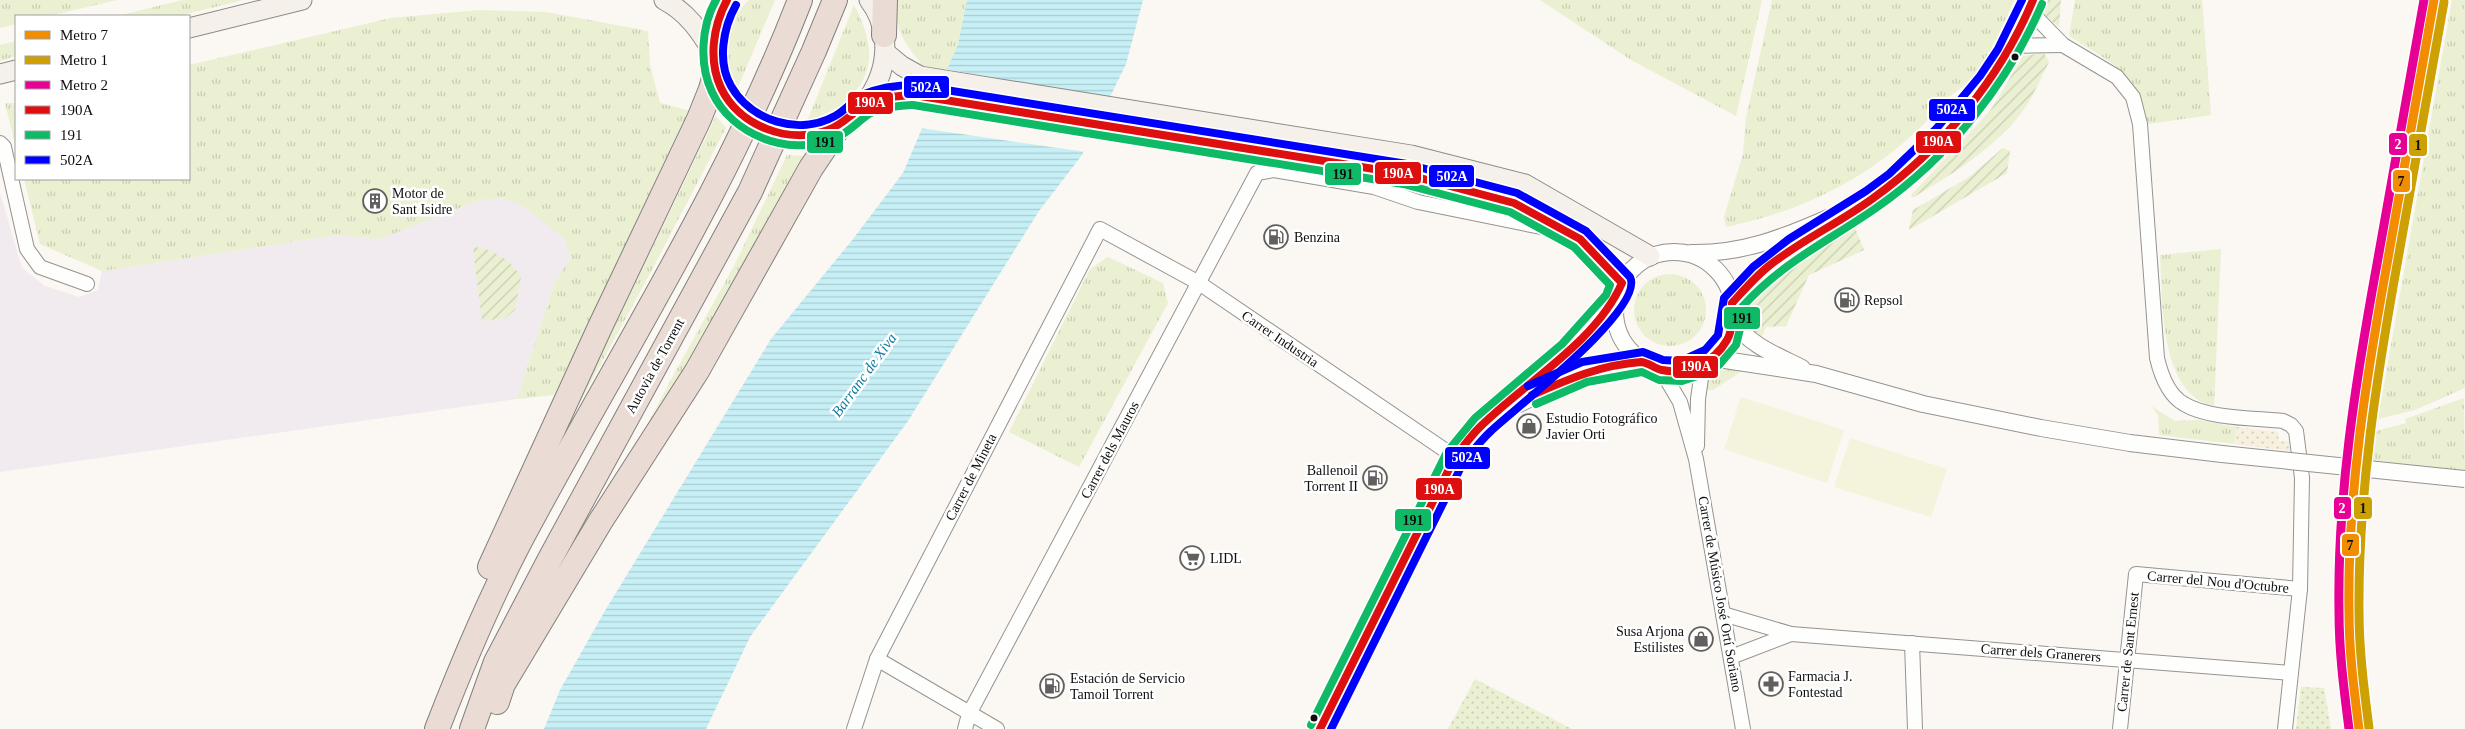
<svg xmlns="http://www.w3.org/2000/svg" width="2465" height="729" font-family="'Times New Roman',serif">
<style>
.industrial{fill:#f1ebef}
.farmland{fill:url(#farmland-dots)}
.grass{fill:url(#grass-tufts)}
.park{fill:url(#park-dots)}
.garden{fill:url(#garden-furrows)}
.pitch{fill:#f3f4db}
.water{fill:url(#water-rules)}
.pier{fill:#fbf7f2}
.lines{fill:none;stroke-linecap:round;stroke-linejoin:round}
.minor-casing{stroke:#959391;stroke-width:16}
.tertiary-casing{stroke:#959391;stroke-width:18}
.secondary-casing{stroke:#8b8a87;stroke-width:21}
.motorway-casing{stroke:#82807e;stroke-width:26}
.minor{stroke:#fefefd;stroke-width:14}
.tertiary{stroke:#fefefd;stroke-width:16}
.secondary{stroke:#f5f1ea;stroke-width:19}
.motorway{stroke:#eadbd5;stroke-width:24}
.rail-casing{stroke:#d8c4c8;stroke-width:5.5}
.rail{stroke:#fff;stroke-width:4;stroke-dasharray:11;stroke-linecap:butt}
.tertiary-bridge-casing{stroke:#959391;stroke-width:18;stroke-linecap:butt}
.secondary-bridge-casing{stroke:#8b8a87;stroke-width:21;stroke-linecap:butt}
.tertiary-bridge{stroke:#fefefd;stroke-width:16}
.secondary-bridge{stroke:#f5f1ea;stroke-width:19}
.bus-1-casing{stroke:#fff;stroke-width:11}
.bus-2-casing{stroke:#fff;stroke-width:11}
.bus-3-casing{stroke:#fff;stroke-width:11}
.bus-1{stroke:#dd0f0f;stroke-width:8}
.bus-2{stroke:#0fba67;stroke-width:8}
.bus-3{stroke:#00f;stroke-width:8}
.metro-1-casing{stroke:#fff;stroke-width:12}
.metro-2-casing{stroke:#fff;stroke-width:12}
.metro-3-casing{stroke:#fff;stroke-width:12}
.metro-1{stroke:#f28c00;stroke-width:9}
.metro-2{stroke:#cda103;stroke-width:9}
.metro-3{stroke:#e70095;stroke-width:9}
.bus-dot{fill:#0e0e0e;stroke:#fff;stroke-width:2}
.labels{text-anchor:middle;dominant-baseline:central;stroke-width:5;stroke-linejoin:round;paint-order:stroke}
.poi-label{font-size:14px;fill:#0e0e0e;stroke:#fff;text-anchor:start}
.street-label{font-size:14px;fill:#0e0e0e;stroke:#fff}
.water-label{font-size:15px;font-style:italic;fill:#127c9e;stroke:#fff}
.line-badge{stroke:#fff;stroke-width:2}
.badge-label{font-size:14px;text-anchor:middle;font-weight:bold;fill:#fff}
.pale-badge-label{font-size:14px;text-anchor:middle;font-weight:bold;fill:#111}
</style>
<defs>
<pattern id="farmland-dots" width="8" height="8" patternUnits="userSpaceOnUse" patternTransform="scale(1.25)"><rect width="8" height="8" fill="#f8f0de"/><path d="M2 2h.1M6 6h.1" fill="none" stroke="#d3cdbd" stroke-width="1.8" stroke-linecap="round"/></pattern>
<pattern id="grass-tufts" width="24" height="20" patternUnits="userSpaceOnUse" patternTransform="scale(1.25)"><rect width="24" height="20" fill="#eaf0d1"/><path d="M3 7l-1-3M5 7V3M7 7l1-3M15 17l-1-3M17 17v-4M19 17l1-3" fill="none" stroke="#c8cdb2"/></pattern>
<pattern id="park-dots" width="8" height="8" patternUnits="userSpaceOnUse" patternTransform="scale(1.25)"><rect width="8" height="8" fill="#eaf0d1"/><path d="M2 2h.1M6 6h.1" fill="none" stroke="#c8cdb2" stroke-width="1.8" stroke-linecap="round"/></pattern>
<pattern id="garden-furrows" width="10" height="10" patternUnits="userSpaceOnUse" patternTransform="scale(1.25)"><rect width="10" height="10" fill="#eaf0d1"/><path d="M-1 1l2-2M0 10L10 0M9 11l2-2" fill="none" stroke="#c8cdb2"/></pattern>
<pattern id="water-rules" width="6" height="5" patternUnits="userSpaceOnUse" patternTransform="scale(1.25)"><rect width="6" height="5" fill="#c7eff6"/><path d="M0 2.5h6" fill="none" stroke="#aaccd2"/></pattern>
</defs>
<rect width="100%" height="100%" fill="#fbf7f2"/>
<path class="industrial" d="M0,193L22,268L45,286L79,297L98,290L102,271L337,235L380,239L480,200L503,198L523,206L566,239L571,257L555,282L517,399L0,472Z"/>
<path class="farmland" d="M2236,427L2278,432L2279,441H2297L2298,452L2234,444Z"/>
<g class="grass">
<path d="M0,0H117L49,16H16V24L0,28Z"/>
<path d="M183,0H244L178,16H117Z"/>
<path d="M749,0H775L738,87C721,59 725,22 749,0Z"/>
<path d="M896,0H967L958,44L947,70L923,66C904,42 895,32 896,0Z"/>
<path d="M1540,0H1762L1736,116L1631,60Z"/>
<path d="M1772,0H2014C2002,29 1988,59 1967,83C1962,88 1954,92 1949,97C1889,167 1817,208 1726,227L1724,217L1743,154L1746,118Z"/>
<path d="M2075,0H2202L2211,115L2148,124C2140,72 2109,62 2069,36Z"/>
<path d="M2452,0H2465V388L2415,410L2378,419Z"/>
<path d="M854,5C862,20 867,33 869,49C872,85 841,114 808,119Z"/>
<path d="M479,10L546,12L648,31L650,66L660,103L690,111L554,395L517,399L555,282L571,257L565,239L523,206L503,198L480,200L380,239L337,235L102,271L40,244L24,179H189V65L391,18Z"/>
<path d="M16,41V56L0,61V45Z"/>
<path d="M5,103H16V148Z"/>
<path d="M716,116L726,128L646,281L567,426Z"/>
<path d="M787,155L806,156L725,303L625,467L674,374L735,264Z"/>
<path d="M2221,249L2214,407C2158,392 2163,300 2160,255Z"/>
<path d="M1108,257L1163,283L1168,303L1079,467L1009,432L1090,269Z"/>
<circle cx="1670" cy="310" r="36"/>
<path d="M1732,367L1742,371L1713,390H1707L1705,387C1708,372 1717,369 1732,367Z"/>
<path d="M2464,398L2465,471L2373,461L2376,431L2406,423L2405,419Z"/>
<path d="M2151,406L2175,421L2199,420L2236,427L2234,444L2159,435L2158,415Z"/>
</g>
<g class="park">
<path d="M1475,679L1572,729H1448Z"/>
<path d="M2301,687L2324,688L2331,729H2296Z"/>
</g>
<g class="garden">
<path d="M2048,0H2061L2059,27L2044,15Z"/>
<path d="M2044,53L2049,62C2040,80 2032,100 2019,116C1990,151 1951,175 1912,198L1911,195L1990,111L2023,56Z"/>
<path d="M2003,148L2010,151L2007,173L1909,230L1913,210L1969,177Z"/>
<path d="M1853,223L1864,250L1809,275L1786,326L1766,327L1760,341C1751,336 1741,325 1742,314C1745,286 1828,234 1853,223Z"/>
<path d="M473,247C493,248 511,260 521,277L515,310L506,318L482,321Z"/>
</g>
<g class="pitch">
<path d="M1741,397L1844,430L1827,483L1724,449Z"/>
<path d="M1850,438L1947,469L1931,517L1834,487Z"/>
</g>
<path class="water" d="M967,0H1143L1126,64L1082,155L1039,211L908,421L750,637L706,729H544L560,690L606,609L771,339L853,239L903,173L958,44Z"/>
<path class="pier" d="M945,69L1112,98L1086,152L920,128Z"/>
<g class="lines">
<g class="minor-casing">
<g id="minor">
<path d="M2030,11L2063,45L2117,77L2133,97L2140,124L2157,358C2161,375 2168,395 2184,404C2209,419 2254,418 2283,421L2291,425L2296,431L2302,478L2300,589L2285,729"/>
<path d="M2012,46L2063,45"/>
<path d="M0,143L4,147L27,249L40,267L87,284"/>
<path d="M1661,370L1680,402L1696,459L1743,729"/>
<path d="M1697,446L1698,399L1703,364"/>
<path d="M1723,614L1791,634L2291,673"/>
<path d="M1912,643L1915,729"/>
<path d="M1731,657L1791,634"/>
<path d="M877,659L997,729"/>
<path d="M854,729L877,659L1100,229L1199,283L1455,457"/>
<path d="M965,729L969,714L1257,173L1274,170L1374,187L1418,202L1556,230"/>
<path d="M2120,729L2136,574L2300,589"/>
</g>
</g>
<g class="tertiary-casing">
<g id="tertiary">
<circle cx="1674" cy="311" r="59"/>
<path d="M1691,253C1741,254 1783,238 1828,218"/>
<path d="M1732,303C1744,290 1756,276 1770,265C1802,240 1839,222 1872,199C1932,158 2010,68 2033,0"/>
<path d="M1732,320C1749,345 1776,355 1802,368"/>
<path d="M1712,358L1816,374L1923,404L2041,428L2130,443L2222,454"/>
<path d="M1519,404L1584,372L1643,362"/>
<path d="M1320,729L1455,457L1482,425L1569,351L1614,301"/>
</g>
</g>
<g class="secondary-casing">
<g id="secondary">
<path d="M664,0C687,12 700,31 713,53"/>
<path d="M189,28L302,0"/>
<path d="M885,52L902,66L920,76L1411,155L1525,184L1650,256"/>
<path d="M0,74L16,70"/>
<path d="M719,83C711,54 711,26 727,0"/>
<path d="M863,106L899,95H914L1405,174L1514,203L1580,239L1622,283"/>
<path d="M828,130C879,110 903,45 869,0"/>
</g>
</g>
<g class="motorway-casing">
<g id="motorway">
<path d="M884,35L885,0"/>
<path d="M490,567L600,327L699,119L711,89L716,71"/>
<path d="M497,702L503,684L600,522L697,371L811,168L840,125"/>
<path d="M437,729C461,667 487,605 518,545C613,365 726,192 800,0"/>
<path d="M472,729L496,662L551,557L750,192L814,51L835,0"/>
</g>
</g>
<use href="#minor" class="minor"/>
<use href="#tertiary" class="tertiary"/>
<use href="#secondary" class="secondary"/>
<use href="#motorway" class="motorway"/>
<g class="rail-casing">
<g id="rail">
<path d="M2349,560L2354,516L2367,447"/>
<path d="M2348,616L2346,679L2350,729"/>
</g>
</g>
<use href="#rail" class="rail"/>
<g class="tertiary-bridge-casing">
<path id="tertiary-bridge" d="M2222,454L2465,479"/>
</g>
<g class="secondary-bridge-casing">
<path id="secondary-bridge" d="M724,93C751,125 772,139 815,134"/>
</g>
<use href="#tertiary-bridge" class="tertiary-bridge"/>
<use href="#secondary-bridge" class="secondary-bridge"/>
<g class="bus-1-casing">
<g id="bus-1">
<path d="M727,0C713,26 708,60 721,88C739,126 789,145 828,130C842,125 850,115 862,107C877,97 897,96 914,95L1405,174L1514,203L1580,239L1622,283C1596,342 1527,381 1482,425C1472,434 1464,446 1455,457L1320,729"/>
<path d="M1532,395C1569,379 1600,365 1641,362C1648,362 1655,369 1662,370C1686,375 1714,363 1727,340C1733,330 1732,315 1732,303C1744,290 1756,276 1770,265C1802,240 1839,223 1872,199C1942,149 2000,79 2033,0"/>
</g>
</g>
<g class="bus-2-casing">
<g id="bus-2">
<path d="M716,0C701,26 699,65 712,92C732,135 787,156 832,140C847,134 856,123 869,114C882,107 899,106 913,105L1403,184L1510,212L1574,247L1610,285L1606,295L1562,344L1475,418L1447,452L1311,725"/>
<path d="M1536,404L1587,382L1642,372L1659,380L1682,381L1707,373L1719,365L1736,345L1742,321V307C1784,261 1827,242 1876,208C1948,158 2008,84 2042,4"/>
</g>
</g>
<g class="bus-3-casing">
<g id="bus-3">
<path d="M736,5C723,28 717,62 731,86C751,121 799,136 835,116C845,111 852,101 862,95C878,88 897,85 915,85L1407,164L1517,193L1586,231L1630,277C1646,308 1514,409 1491,431C1481,440 1472,452 1463,463L1331,729"/>
<path d="M1528,386L1582,362L1643,352L1663,360L1681,361L1705,350L1718,335L1724,298L1753,267L1789,239L1866,191L1889,174L1936,129L1980,76L1998,49L2022,0"/>
</g>
</g>
<use href="#bus-1" class="bus-1"/>
<use href="#bus-2" class="bus-2"/>
<use href="#bus-3" class="bus-3"/>
<g class="metro-1-casing">
<path id="metro-1" d="M2359,729C2354,690 2349,652 2349,612C2347,495 2366,379 2387,264C2402,176 2418,88 2434,0"/>
</g>
<g class="metro-2-casing">
<path id="metro-2" d="M2369,728C2364,689 2359,650 2359,611C2358,492 2377,375 2398,259C2413,173 2428,87 2444,2"/>
</g>
<g class="metro-3-casing">
<path id="metro-3" d="M2349,729C2344,690 2339,652 2339,612C2337,495 2356,379 2377,264C2392,176 2408,88 2424,0"/>
</g>
<use href="#metro-1" class="metro-1"/>
<use href="#metro-2" class="metro-2"/>
<use href="#metro-3" class="metro-3"/>
</g>
<defs>
<g id="building-ring" transform="scale(1.25)"><circle r="9.5" fill="#fff" stroke="#61605e" stroke-width="1.5"/><path d="M-4-6H4V6H1V3H-1V6H-4ZM-2.5-4.3h1.7v1.8h-1.7ZM.8-4.3h1.7v1.8H.8ZM-2.5-1h1.7V.8h-1.7ZM.8-1h1.7V.8H.8Z" fill="#61605e"/></g>
<g id="fuel-ring" transform="scale(1.25)"><circle r="9.5" fill="#fff" stroke="#61605e" stroke-width="1.5"/><path d="M-5.5-6h7V0h2V4h1.3V-2.5L3-4.5l.8-.8L6-3V5H2.5V1h-1V6h-7ZM-4.2-4.7v3.2H.2V-4.7Z" fill="#61605e"/></g>
<g id="shop-ring" transform="scale(1.25)"><circle r="9.5" fill="#fff" stroke="#61605e" stroke-width="1.5"/><path d="M-5-2.5h2.3a2.7 3.5 0 0 1 5.4 0H5L5.5 6h-11ZM-1.5-2.5h3a1.5 2.3 0 0 0-3 0Z" fill="#61605e"/></g>
<g id="supermarket-ring" transform="scale(1.25)"><circle r="9.5" fill="#fff" stroke="#61605e" stroke-width="1.5"/><path d="M-6-5.5h2.5l.6 2H6L4.5 2H-2.5L-4.4-4H-6ZM-1.5 3.2a1.3 1.3 0 1 0 .1 0ZM3 3.2a1.3 1.3 0 1 0 .1 0Z" fill="#61605e"/></g>
<g id="pharmacy-ring" transform="scale(1.25)"><circle r="9.5" fill="#fff" stroke="#61605e" stroke-width="1.5"/><path d="M-2-6h4v4h4v4h-4v4h-4v-4h-4v-4h4Z" fill="#61605e"/></g>
</defs>
<g fill-rule="evenodd">
<use href="#building-ring" x="375" y="201"/>
<use href="#fuel-ring" x="1276" y="237"/>
<use href="#fuel-ring" x="1847" y="300"/>
<use href="#shop-ring" x="1529" y="426"/>
<use href="#fuel-ring" x="1375" y="478"/>
<use href="#supermarket-ring" x="1192" y="558"/>
<use href="#shop-ring" x="1701" y="639"/>
<use href="#pharmacy-ring" x="1771" y="684"/>
<use href="#fuel-ring" x="1052" y="686"/>
</g>
<g class="bus-dot">
<circle cx="2015" cy="57" r="4.5"/>
<circle cx="1314" cy="718" r="4.5"/>
</g>
<g class="labels">
<g class="poi-label">
<text x="392" y="193">Motor de<tspan x="392" dy="16">Sant Isidre</tspan></text>
<text x="1294" y="237">Benzina</text>
<text x="1864" y="300">Repsol</text>
<text x="1546" y="418">Estudio Fotográfico<tspan x="1546" dy="16">Javier Orti</tspan></text>
<text x="1358" y="470" text-anchor="end">Ballenoil<tspan x="1358" dy="16">Torrent II</tspan></text>
<text x="1210" y="558">LIDL</text>
<text x="1684" y="631" text-anchor="end">Susa Arjona<tspan x="1684" dy="16">Estilistes</tspan></text>
<text x="1788" y="676">Farmacia J.<tspan x="1788" dy="16">Fontestad</tspan></text>
<text x="1070" y="678">Estación de Servicio<tspan x="1070" dy="16">Tamoil Torrent</tspan></text>
</g>
<g class="street-label">
<text transform="translate(1280 339) rotate(34)">Carrer Industria</text>
<text transform="translate(655 366) rotate(-61)">Autovia de Torrent</text>
<text transform="translate(1110 450) rotate(-62)">Carrer dels Mauros</text>
<text transform="translate(971 477) rotate(-63)">Carrer de Mineta</text>
<text transform="translate(2218 582) rotate(5)">Carrer del Nou d'Octubre</text>
<text transform="translate(1720 594) rotate(80)">Carrer de Músico José Ortí Soriano</text>
<text transform="translate(2128 652) rotate(-84)">Carrer de Sant Ernest</text>
<text transform="translate(2041 653) rotate(4)">Carrer dels Granerers</text>
</g>
<g class="water-label">
<text transform="translate(864 375) rotate(-54)">Barranc de Xiva</text>
</g>
</g>
<g class="line-badge">
<rect x="903" y="75" width="47" height="24" rx="5" fill="#00f"/>
<rect x="847" y="91" width="47" height="24" rx="5" fill="#dd0f0f"/>
<rect x="1928" y="98" width="48" height="24" rx="5" fill="#00f"/>
<rect x="1915" y="130" width="47" height="24" rx="5" fill="#dd0f0f"/>
<rect x="806" y="130" width="38" height="24" rx="5" fill="#0fba67"/>
<rect x="2388" y="132" width="20" height="24" rx="5" fill="#e70095"/>
<rect x="2408" y="133" width="20" height="24" rx="5" fill="#cda103"/>
<rect x="1374" y="161" width="48" height="24" rx="5" fill="#dd0f0f"/>
<rect x="1324" y="162" width="38" height="24" rx="5" fill="#0fba67"/>
<rect x="1428" y="164" width="47" height="24" rx="5" fill="#00f"/>
<rect x="2392" y="169" width="19" height="24" rx="5" fill="#f28c00"/>
<rect x="1723" y="306" width="38" height="24" rx="5" fill="#0fba67"/>
<rect x="1672" y="355" width="47" height="24" rx="5" fill="#dd0f0f"/>
<rect x="1444" y="446" width="47" height="24" rx="5" fill="#00f"/>
<rect x="1415" y="477" width="48" height="24" rx="5" fill="#dd0f0f"/>
<rect x="2353" y="496" width="20" height="24" rx="5" fill="#cda103"/>
<rect x="2333" y="496" width="19" height="24" rx="5" fill="#e70095"/>
<rect x="1394" y="508" width="38" height="24" rx="5" fill="#0fba67"/>
<rect x="2341" y="533" width="19" height="24" rx="5" fill="#f28c00"/>
</g>
<g class="badge-label">
<text x="926" y="92">502A</text>
<text x="870" y="107">190A</text>
<text x="1952" y="114">502A</text>
<text x="1938" y="146">190A</text>
<text x="2398" y="149">2</text>
<text x="1398" y="178">190A</text>
<text x="1452" y="181">502A</text>
<text x="1696" y="371">190A</text>
<text x="1467" y="462">502A</text>
<text x="1439" y="494">190A</text>
<text x="2342" y="513">2</text>
</g>
<g class="pale-badge-label">
<text x="825" y="147">191</text>
<text x="2418" y="150">1</text>
<text x="1343" y="179">191</text>
<text x="2401" y="186">7</text>
<text x="1742" y="323">191</text>
<text x="2363" y="513">1</text>
<text x="1413" y="525">191</text>
<text x="2350" y="550">7</text>
</g>
<rect x="15" y="15" width="175" height="165" fill="#ffffff" stroke="#9f9f9f"/>
<rect x="25" y="31" width="25" height="8" fill="#f28c00" stroke="#9f9f9f"/>
<text x="60" y="40" font-size="15" fill="#0e0e0e">Metro 7</text>
<rect x="25" y="56" width="25" height="8" fill="#cda103" stroke="#9f9f9f"/>
<text x="60" y="65" font-size="15" fill="#0e0e0e">Metro 1</text>
<rect x="25" y="81" width="25" height="8" fill="#e70095" stroke="#9f9f9f"/>
<text x="60" y="90" font-size="15" fill="#0e0e0e">Metro 2</text>
<rect x="25" y="106" width="25" height="8" fill="#dd0f0f" stroke="#9f9f9f"/>
<text x="60" y="115" font-size="15" fill="#0e0e0e">190A</text>
<rect x="25" y="131" width="25" height="8" fill="#0fba67" stroke="#9f9f9f"/>
<text x="60" y="140" font-size="15" fill="#0e0e0e">191</text>
<rect x="25" y="156" width="25" height="8" fill="#0000ff" stroke="#9f9f9f"/>
<text x="60" y="165" font-size="15" fill="#0e0e0e">502A</text>
</svg>
